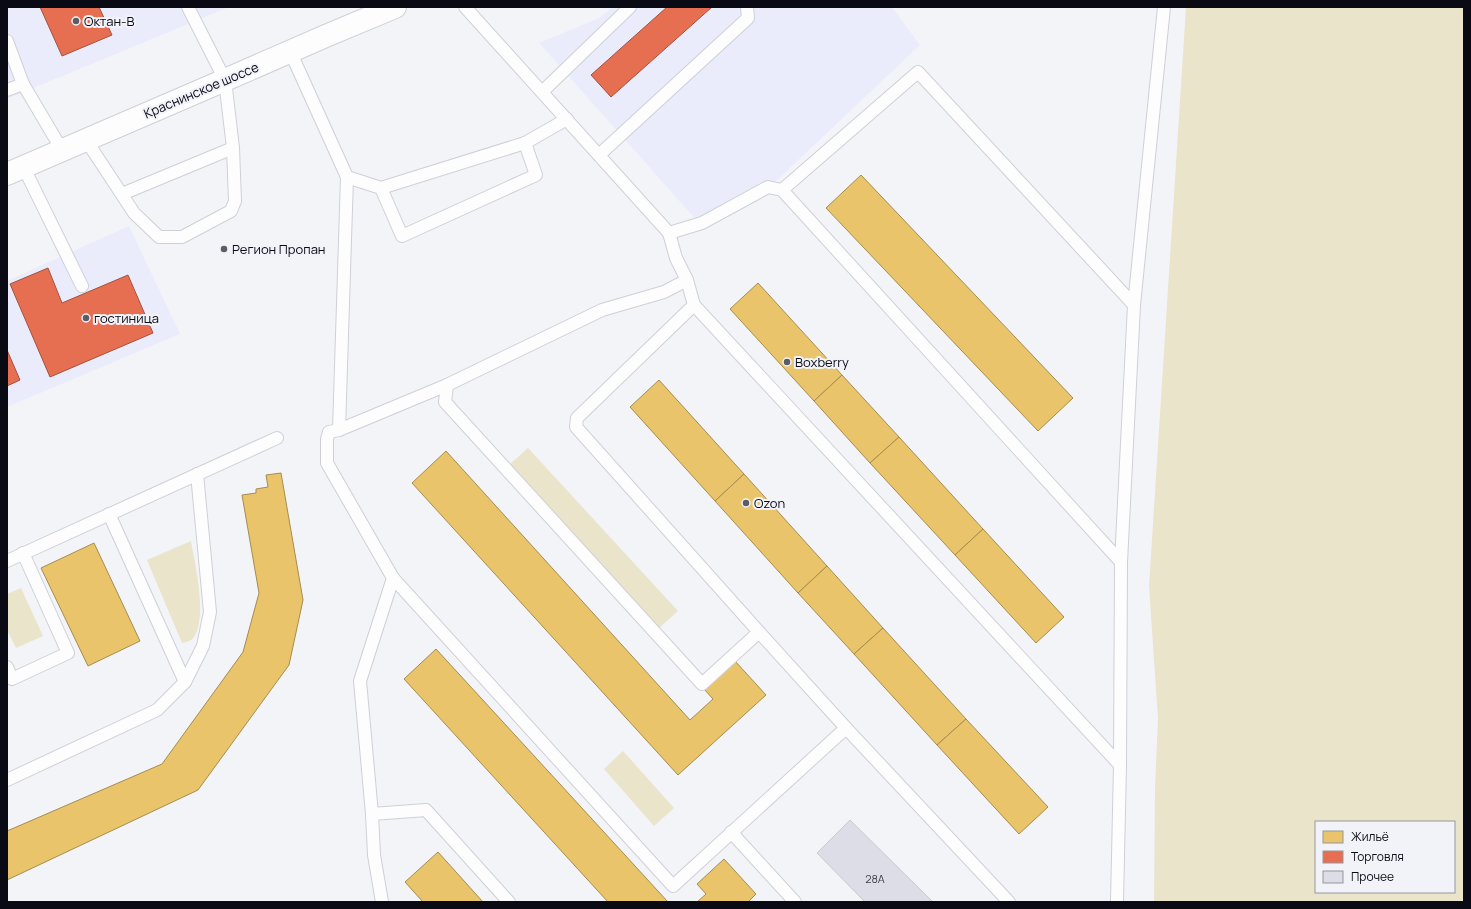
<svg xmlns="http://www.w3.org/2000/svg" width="1471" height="909" font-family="Manrope,sans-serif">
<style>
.built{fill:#ebecfb}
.green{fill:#eae4cb;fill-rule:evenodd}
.homes{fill:#e9c46a;stroke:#a68c50}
.shops{fill:#e76f51;stroke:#a4513f}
.building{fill:#dcdde7;stroke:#c9cad2}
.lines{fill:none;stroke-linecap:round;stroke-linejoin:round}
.service-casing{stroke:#cfd0d7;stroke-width:14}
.primary-casing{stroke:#cfd0d7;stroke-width:24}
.service{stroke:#fdfdfe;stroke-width:12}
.primary{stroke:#fdfdfe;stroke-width:22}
.poi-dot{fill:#5b5c64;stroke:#f2f3f9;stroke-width:1.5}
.labels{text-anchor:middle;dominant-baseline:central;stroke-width:4;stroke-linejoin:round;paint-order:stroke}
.number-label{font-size:11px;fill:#40414b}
.poi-label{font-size:13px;fill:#090a14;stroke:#f2f3f9;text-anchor:start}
.street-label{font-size:13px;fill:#090a14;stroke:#f2f3f9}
</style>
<rect width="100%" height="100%" fill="#f3f4f8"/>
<g class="built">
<path d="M7,7H229L7,99Z"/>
<path d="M613,7H892L920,45L773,184L698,222L539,43L599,18Z"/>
<path d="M129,226L180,334L7,407V281Z"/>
</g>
<g class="green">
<path d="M1186,7H1464V902H1154L1155,787L1158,719L1149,586ZM1316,822H1454V892H1316Z"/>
<path d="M528,448L678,611L658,629L508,466Z"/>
<path d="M191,541C195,564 207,615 195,635C193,640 188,642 182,643L147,560Z"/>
<path d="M21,588L43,636L16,648L7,630V594Z"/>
<path d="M623,751L674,808L654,826L604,769Z"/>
</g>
<g class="homes">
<path d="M861,175L1073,398L1038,431L826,208Z"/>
<path d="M758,283L842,375L814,401L730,309Z"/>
<path d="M842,375L899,437L870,463L814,401Z"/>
<path d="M659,380L744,474L715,501L630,407Z"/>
<path d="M899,437L983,529L955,555L870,463Z"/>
<path d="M446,451L690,720L713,699L704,689L735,661L766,695L678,775L412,483Z"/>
<path d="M281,473L303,600L289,665L198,790L7,880V831L162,764L243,652L259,593L242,495L256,493V489L268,487L266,475Z"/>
<path d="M744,474L827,566L798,593L715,501Z"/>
<path d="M983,529L1064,617L1036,643L955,555Z"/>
<path d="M94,543L140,641L88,666L41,568Z"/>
<path d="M827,566L883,628L854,654L798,593Z"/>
<path d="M883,628L966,719L937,745L854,654Z"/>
<path d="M436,649L559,783L668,902H608L404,679Z"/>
<path d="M966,719L1048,807L1019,834L937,745Z"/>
<path d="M438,852L483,902H423L405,882Z"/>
<path d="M724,859L756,894L748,902H697L706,894L697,884Z"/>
</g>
<g class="shops">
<path d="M40,7H99L112,35L62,56Z"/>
<path d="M667,7H712L611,97L591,75Z"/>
<path d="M48,268L62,303L128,275L153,333L50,377L10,284Z"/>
<path d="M7,350L20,380L7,386Z"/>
</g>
<path class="building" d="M850,820L933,902H865L817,853Z"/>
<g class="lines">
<g class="service-casing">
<g id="service">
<path d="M7,41L23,84L62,150"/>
<path d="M290,51L347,177L339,430L447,385"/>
<path d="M7,90L23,84"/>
<path d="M542,92L630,7"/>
<path d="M86,140L134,213L159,237H182L231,211L235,201L233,148L225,80L188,7"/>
<path d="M599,155L748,18L747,7"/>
<path d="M23,166L82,286"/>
<path d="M347,177L381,188L525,143L567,119"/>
<path d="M381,188L402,236L536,175L525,143"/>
<path d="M782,190L918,72L1134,305L1121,562"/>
<path d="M122,194L233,148"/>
<path d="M669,233L702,223L768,187L782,190L1121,562L1120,765L694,305"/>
<path d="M687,280L694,305L577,418L576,427L759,632"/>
<path d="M1134,305L1164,7"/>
<path d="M339,430L329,432L327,439V463L393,578L360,681L372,814L374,855L382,902"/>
<path d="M109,514L185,682"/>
<path d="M7,561L277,438"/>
<path d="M393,578L673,886L846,728L759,632L702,684L445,402L447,385L602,310L664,292L687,280L676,258L669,233L465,7"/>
<path d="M7,667L12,679L68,653L23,553"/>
<path d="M846,728L1009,902"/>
<path d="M7,780L157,710L185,682L203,646L210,612L197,474"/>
<path d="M372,814L426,810L509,902"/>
<path d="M731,832L795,902"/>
<path d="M1117,902L1120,765"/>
</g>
</g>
<g class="primary-casing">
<path id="primary" d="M7,174L225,80L328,35L395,7"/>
</g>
<use href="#service" class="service"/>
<use href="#primary" class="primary"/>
</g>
<g class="poi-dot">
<circle cx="76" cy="21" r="4"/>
<circle cx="224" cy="249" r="4"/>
<circle cx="86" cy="318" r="4"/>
<circle cx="787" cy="362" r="4"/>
<circle cx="746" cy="503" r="4"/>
</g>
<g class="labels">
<g class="number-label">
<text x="875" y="878">28А</text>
</g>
<g class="poi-label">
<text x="84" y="21">Октан-В</text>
<text x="232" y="249">Регион Пропан</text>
<text x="94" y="318">гостиница</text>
<text x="795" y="362">Boxberry</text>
<text x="754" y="503">Ozon</text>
</g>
<g class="street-label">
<text transform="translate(201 90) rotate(-23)">Краснинское шоссе</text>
</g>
</g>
<rect width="1471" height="909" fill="none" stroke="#090a14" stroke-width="16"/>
<rect x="1315" y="821" width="140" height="72" fill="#f2f3f9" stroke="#95969d"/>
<rect x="1323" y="831" width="20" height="12" fill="#e9c46a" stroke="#95969d"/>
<text x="1351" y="841" font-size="12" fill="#090a14">Жильё</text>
<rect x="1323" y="851" width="20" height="12" fill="#e76f51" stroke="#95969d"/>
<text x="1351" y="861" font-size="12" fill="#090a14">Торговля</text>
<rect x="1323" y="871" width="20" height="12" fill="#dcdde7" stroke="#95969d"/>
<text x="1351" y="881" font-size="12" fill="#090a14">Прочее</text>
</svg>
